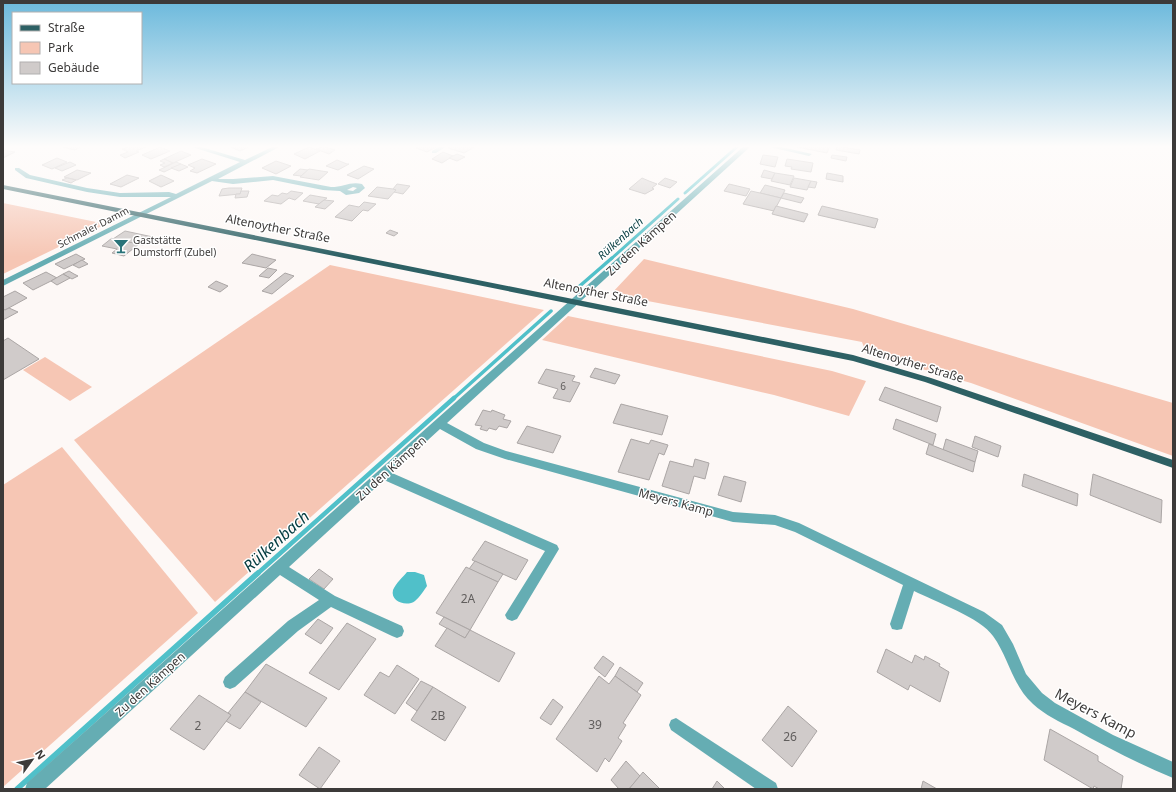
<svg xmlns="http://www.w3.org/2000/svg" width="1176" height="792" font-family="'Noto Sans',sans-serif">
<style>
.green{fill:#f6c6b4}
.water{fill:#50c0c9}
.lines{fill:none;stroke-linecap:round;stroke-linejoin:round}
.stream-far3{stroke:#50c0c9;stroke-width:3}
.stream-far2{stroke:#50c0c9;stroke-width:3.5}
.stream-far1{stroke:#50c0c9;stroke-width:4.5}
.stream{stroke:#50c0c9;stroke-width:5.5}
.building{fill:#d0cbca;stroke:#aba6a5}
.minor{fill:#65adb3;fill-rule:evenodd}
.major{fill:#2d6064;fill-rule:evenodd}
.labels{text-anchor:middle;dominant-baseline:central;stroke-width:3;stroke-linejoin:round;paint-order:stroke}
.far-street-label{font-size:10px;fill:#3c3a39;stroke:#fff}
.far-poi-label{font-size:10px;fill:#3c3a39;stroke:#fff;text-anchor:start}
.number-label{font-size:10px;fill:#615e5d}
.far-water-label{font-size:11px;font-style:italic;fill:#053c40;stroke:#fff}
.street-label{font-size:12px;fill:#3c3a39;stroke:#fff}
.near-number-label{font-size:12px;fill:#615e5d}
.near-street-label{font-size:14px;fill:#3c3a39;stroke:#fff}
.near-water-label{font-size:16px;font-style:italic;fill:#053c40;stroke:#fff}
</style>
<rect width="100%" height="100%" fill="#fdf8f6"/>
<g class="green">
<path d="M3,203L106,224L3,274Z"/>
<path d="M644,259L853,309L1173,403V456L971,383L866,353L862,342L611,294Z"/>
<path d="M330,265L544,310L215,602L74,440Z"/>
<path d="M568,316L832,371L866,381L849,416L774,395L542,340Z"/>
<path d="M45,357L92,387L70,401L23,370Z"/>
<path d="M62,447L198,613L3,787V485Z"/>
</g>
<path class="water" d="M407,572H415L424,575L427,586C424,590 420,597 415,601C407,607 390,602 393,590C396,583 403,577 407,572Z"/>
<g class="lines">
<g class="stream-far3">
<path d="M685,193L738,146"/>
<path d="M611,259L678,199"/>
</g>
<g class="stream-far2">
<path d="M574,291L612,258"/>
<path d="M453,399L551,311"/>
</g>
<path class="stream-far1" d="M257,574L454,398"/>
<path class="stream" d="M17,789L258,573"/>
</g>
<g class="building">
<path d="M65,146H82L75,150L63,147Z"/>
<path d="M131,146H148L136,151L139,152L125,158L120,155L128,152L122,149Z"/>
<path d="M228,146H251L240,151Z"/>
<path d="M323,146L335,150L329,154L316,149Z"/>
<path d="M421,146H438L427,152L416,148Z"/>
<path d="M451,146H476L464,153L448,148Z"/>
<path d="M792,146H830L827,153Z"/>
<path d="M837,146L860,150L859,154L836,150Z"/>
<path d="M160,147L170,151L151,159L142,155Z"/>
<path d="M309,147L320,151L305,159L294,154Z"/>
<path d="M3,150L15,152L3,158Z"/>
<path d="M181,151L191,155L173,163L164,159Z"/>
<path d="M443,152L453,156L442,163L432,159Z"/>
<path d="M457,154L465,157L457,161L449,158Z"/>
<path d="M763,155L778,157L775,167L760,164Z"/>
<path d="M832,155L847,157L846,161L831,158Z"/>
<path d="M57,158L67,162L52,169L42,165Z"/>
<path d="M164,159L173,163L164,167L160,165L165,163L160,161Z"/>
<path d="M202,159L216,164L197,173L190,171L195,168L188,165Z"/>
<path d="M787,159L813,163L811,172L791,169L792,167L785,166Z"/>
<path d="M337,160L347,164H349L338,170L326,166Z"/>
<path d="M276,161L291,166L276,174L262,168Z"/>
<path d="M70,162L76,165L62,171L55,168Z"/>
<path d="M176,162L181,164L164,172L159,170Z"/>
<path d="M181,164L188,167L179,171L171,168Z"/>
<path d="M364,166L374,169L358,179L347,175Z"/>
<path d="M300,169L308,170L301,176L293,175Z"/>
<path d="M309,169L328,172L319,180L300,177Z"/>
<path d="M77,170L91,173L77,180L64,177Z"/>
<path d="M764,170L775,173L772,179L761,177Z"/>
<path d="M775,173L794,176L790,185L771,181Z"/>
<path d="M827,173L843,176V182L826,179Z"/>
<path d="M127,175L139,178L121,187L110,184Z"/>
<path d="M161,175L174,181L161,187L149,181Z"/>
<path d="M67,178L76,180L71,183L62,180Z"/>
<path d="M642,178L649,181L657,184L652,188L654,189L645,194L629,189Z"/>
<path d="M665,178L677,182L670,188L658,184Z"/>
<path d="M794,178L811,181L807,190L790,187Z"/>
<path d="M811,181L817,182L815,188L808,187Z"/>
<path d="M397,184L410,186L403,194L394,192L396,190L393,189Z"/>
<path d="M729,184L750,189L746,196L724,191Z"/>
<path d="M765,185L785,190L781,198L760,193Z"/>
<path d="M377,187L393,189L396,190L388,199L368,196Z"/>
<path d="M229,188H242L240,194L219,196L222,189Z"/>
<path d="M241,191H249L247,197L235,198L236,194H240Z"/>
<path d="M291,191L303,193L295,200L289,198L281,204L264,201L272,195L278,196L282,193L287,194Z"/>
<path d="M751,191L760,193L781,198L774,211L743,204Z"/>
<path d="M784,193L804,198L801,203L781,198Z"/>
<path d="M310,195L327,198L319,204L303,201Z"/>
<path d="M324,200L334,201L325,209L315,207Z"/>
<path d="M364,202L376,204L368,211L363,210L352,221L335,217L349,205L359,207Z"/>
<path d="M776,206L808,214L804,222L772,214Z"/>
<path d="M822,206L878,219L875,228L818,215Z"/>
<path d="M390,230L398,233L394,236L386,233Z"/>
<path d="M125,231L153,237L143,245L113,239Z"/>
<path d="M112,238L113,239L139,244L124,256L112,253L117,249L102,246Z"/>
<path d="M76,254L85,259L64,269L55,264Z"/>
<path d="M252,254L276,260L266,268L242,263Z"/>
<path d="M82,260L88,264L79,268L73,265Z"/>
<path d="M268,268L277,270L269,278L259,276Z"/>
<path d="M69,271L74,274L78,276L72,279L63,274Z"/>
<path d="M46,272L57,278L33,290L23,283Z"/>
<path d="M285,273L294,276L272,294L262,291Z"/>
<path d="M63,274L70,278L57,285L51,281Z"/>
<path d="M216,281L228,286L220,292L208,287Z"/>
<path d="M15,291L27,298L5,310L3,309V297Z"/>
<path d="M9,308L18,312L3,320V309L5,310Z"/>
<path d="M8,338L39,359L3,380V341Z"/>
<path d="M595,368L620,375L615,384L590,377Z"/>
<path d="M546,369L575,376L572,381L580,383L570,402L553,398L558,389L538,383Z"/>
<path d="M885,387L941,407L937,422L879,400Z"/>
<path d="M621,404L668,416L662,435L613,423Z"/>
<path d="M483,410L491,412L492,410L505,415L503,419L511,421L507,428L499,426L496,430L489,428L487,431L480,429L482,426L475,425Z"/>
<path d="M896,419L936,434L933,445L893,429Z"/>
<path d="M527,426L561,436L553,453L517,443Z"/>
<path d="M975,436L1001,446L998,457L972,447Z"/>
<path d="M631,439L649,444L651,440L668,445L664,455L659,453L649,480L618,472Z"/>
<path d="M946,439L978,451L975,462L943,450Z"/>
<path d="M929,444L975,462L973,472L926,454Z"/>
<path d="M695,459L709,463L705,479L694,476L689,494L662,486L670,461L693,467Z"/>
<path d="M1024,474L1078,494L1077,506L1022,486Z"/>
<path d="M1093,474L1162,500L1161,523L1090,495Z"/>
<path d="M724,476L746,482L741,502L718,495Z"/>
<path d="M485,541L528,560L516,580L472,560Z"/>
<path d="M475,561L503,574L498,582L469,569Z"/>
<path d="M466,567L498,582L470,630L436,613Z"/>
<path d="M319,569L333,579L324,589L309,579Z"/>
<path d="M444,617L470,630L465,638L439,624Z"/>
<path d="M318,619L333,628L321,644L305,634Z"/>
<path d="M347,623L376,639L339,690L309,673Z"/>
<path d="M447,628L465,638L470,630L515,653L499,682L435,646Z"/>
<path d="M886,649L912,663L915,655L924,660L925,656L940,664L939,666L949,672L940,702L910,685L908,690L877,672Z"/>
<path d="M603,656L614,664L605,677L594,668Z"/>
<path d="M266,664L327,698L306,727L245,692Z"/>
<path d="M397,665L419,679L395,714L364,695L380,672L389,677Z"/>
<path d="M620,667L643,683L637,692L615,676Z"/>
<path d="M599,676L609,684L615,676L641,695L623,723L626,725L618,738L622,741L609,762L605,758L597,772L556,739Z"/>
<path d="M421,681L433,687L417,711L406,703Z"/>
<path d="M433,687L466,707L445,741L411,720Z"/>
<path d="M245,692L261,702L240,729L226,721L231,715L228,713Z"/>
<path d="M199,695L231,715L204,750L170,729Z"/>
<path d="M553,699L563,707L551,725L540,718Z"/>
<path d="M788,706L817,731L792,767L762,740Z"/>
<path d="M1050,729L1098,756V761L1123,776L1121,789H1099L1094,786L1093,789L1044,760Z"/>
<path d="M319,747L340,761L320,789L299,775Z"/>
<path d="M626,761L640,776L629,789H619L611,780Z"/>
<path d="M643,772L660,789H629Z"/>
<path d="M717,781L725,789H712Z"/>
<path d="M923,781L937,789H921Z"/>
</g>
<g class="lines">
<g class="minor">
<path d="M189,146H198L245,160L274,146H281L218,179H233L273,176L331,187C343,187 351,181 362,184L365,188L359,193L346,195L340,191L323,190L273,180L233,184L212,181L3,286V280L171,197H120L87,192L26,178L15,170V168H19L30,175L87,188L120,193L169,192L176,194L240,162ZM353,187L357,188L353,191L347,190Z"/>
<path d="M440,146H447L436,153H432V151Z"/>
<path d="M744,146H751L447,423L484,443L506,451L733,512L775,515L799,523L984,612L1002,625L1013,644L1026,674L1042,693L1055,703L1113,735L1173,762V778C1139,764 1106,747 1074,729C1060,722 1045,715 1033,704C1012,685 1009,658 993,636C981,618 934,601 914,591L902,629L897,630L892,629L890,624L903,585L795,532L775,525L733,522L505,459L476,449L440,429L392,473L557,545L559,549L517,619L512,621L507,619L505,615L545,551L384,480L289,567L335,596L402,626L404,631L402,636L397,638L392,636L331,607L298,631L235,687L230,689L225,687L223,682L225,677L288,621L319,600L280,575L45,789H25L27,783Z"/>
<path d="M765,146H777L812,154L809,156Z"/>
<path d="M676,718L776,783L778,789H756L671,730L669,725L671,720Z"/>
</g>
<path class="major" d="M3,185L853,355L931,378L1173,460V468L925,382L853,361L3,189Z"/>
</g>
<linearGradient id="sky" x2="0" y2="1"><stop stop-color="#6bb9dc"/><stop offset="0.57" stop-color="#fefcfb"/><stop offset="1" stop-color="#fefcfb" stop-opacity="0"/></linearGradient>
<rect width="1176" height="257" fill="url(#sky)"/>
<defs>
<g id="bar-bare" transform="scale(1.2)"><path d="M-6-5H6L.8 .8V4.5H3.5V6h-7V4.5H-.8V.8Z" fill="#297379" stroke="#fff" stroke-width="2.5" paint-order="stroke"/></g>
</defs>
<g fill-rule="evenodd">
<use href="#bar-bare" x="121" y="246"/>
</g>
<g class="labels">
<g class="far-street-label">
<text transform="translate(93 227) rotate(-27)">Schmaler Damm</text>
</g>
<g class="far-poi-label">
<text x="133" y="240">Gaststätte<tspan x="133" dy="12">Dumstorff (Zubel)</tspan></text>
</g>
<g class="number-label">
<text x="563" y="386">6</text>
</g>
<g class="far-water-label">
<text transform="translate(620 238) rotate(-42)">Rülkenbach</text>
</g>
<g class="street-label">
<text transform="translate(278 228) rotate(11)">Altenoyther Straße</text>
<text transform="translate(641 243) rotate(-42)">Zu den Kämpen</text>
<text transform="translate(596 292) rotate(11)">Altenoyther Straße</text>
<text transform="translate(913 363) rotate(17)">Altenoyther Straße</text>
<text transform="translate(391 468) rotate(-42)">Zu den Kämpen</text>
<text transform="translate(676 502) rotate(15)">Meyers Kamp</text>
<text transform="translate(150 684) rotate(-42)">Zu den Kämpen</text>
</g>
<g class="near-number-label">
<text x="468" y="598">2A</text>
<text x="438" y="715">2B</text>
<text x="595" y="724">39</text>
<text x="198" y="725">2</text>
<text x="790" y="736">26</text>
</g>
<g class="near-street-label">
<text transform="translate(1096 713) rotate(28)">Meyers Kamp</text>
</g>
<g class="near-water-label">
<text transform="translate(276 541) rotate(-42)">Rülkenbach</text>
</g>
</g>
<rect width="1176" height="792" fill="none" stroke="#3c3a39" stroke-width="8"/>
<rect x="12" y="12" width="130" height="72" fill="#ffffff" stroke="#b1b0b0"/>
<rect x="20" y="25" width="20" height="6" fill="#2d6064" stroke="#b1b0b0"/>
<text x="48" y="32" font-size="12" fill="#3c3a39">Straße</text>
<rect x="20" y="42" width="20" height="12" fill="#f6c6b4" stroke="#b1b0b0"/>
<text x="48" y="52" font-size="12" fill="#3c3a39">Park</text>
<rect x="20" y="62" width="20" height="12" fill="#d0cbca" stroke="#b1b0b0"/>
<text x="48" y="72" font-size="12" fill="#3c3a39">Gebäude</text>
<g transform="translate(32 760) rotate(57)" stroke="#ffffff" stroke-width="3" paint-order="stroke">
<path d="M0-3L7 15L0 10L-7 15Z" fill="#3c3a39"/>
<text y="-6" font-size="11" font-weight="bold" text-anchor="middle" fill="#3c3a39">N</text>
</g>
</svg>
